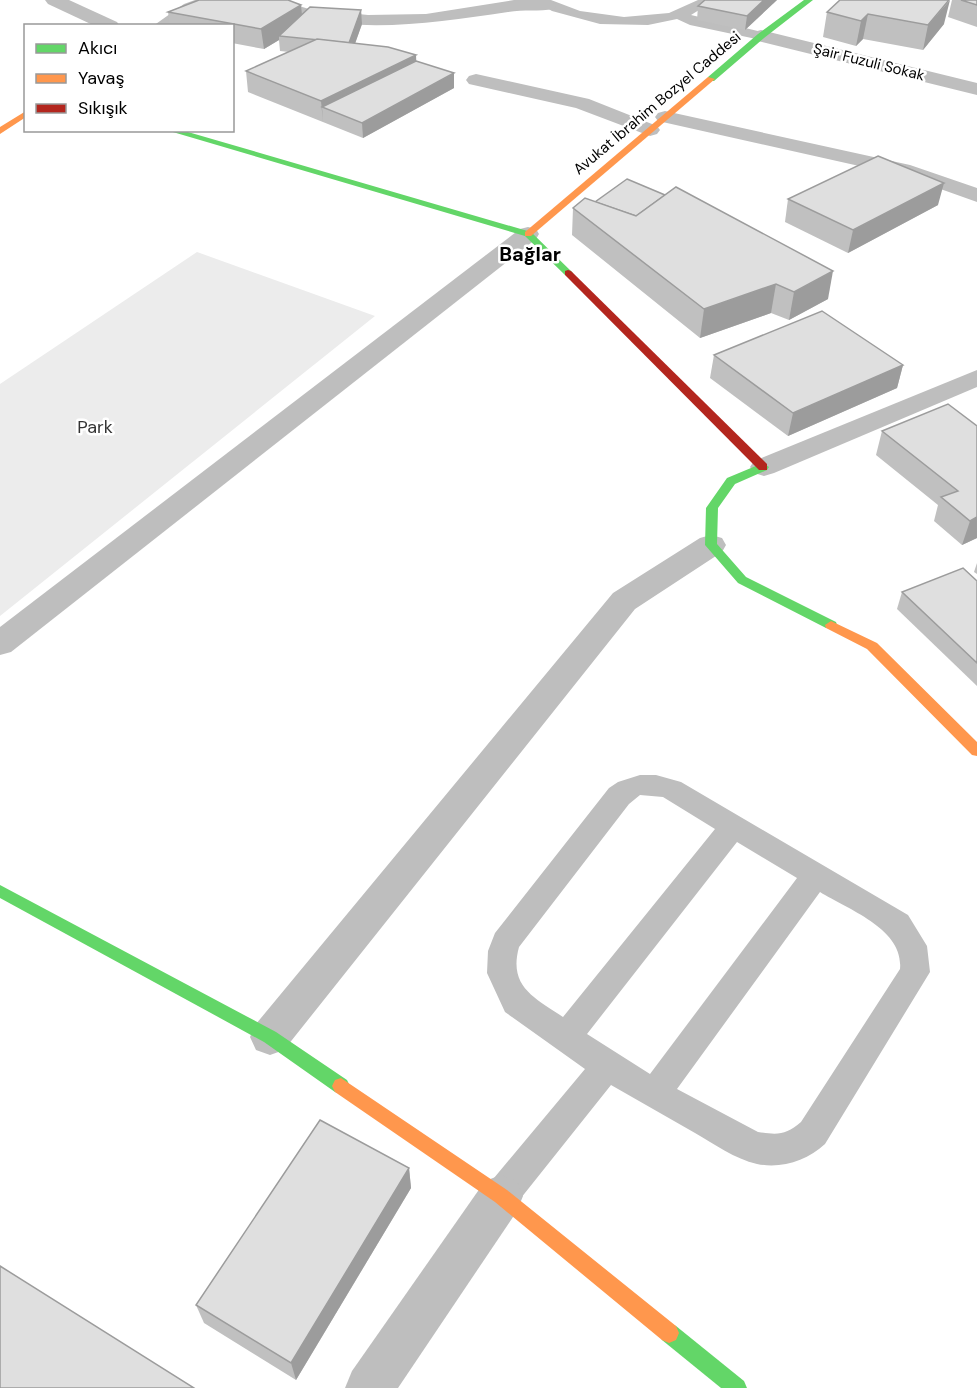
<svg xmlns="http://www.w3.org/2000/svg" width="977" height="1388" font-family="'DM Sans',sans-serif">
<style>
.green{fill:#ececec}
.lines{fill:none;stroke-linecap:round;stroke-linejoin:round}
.lane{fill:#bebebe;fill-rule:evenodd}
.street{fill:#bebebe;fill-rule:evenodd}
.fast{fill:#63d668;fill-rule:evenodd}
.slow{fill:#ff974d;fill-rule:evenodd}
.jam{fill:#b3261e;fill-rule:evenodd}
.wall{fill:#c0c0c0}
.shaded-wall{fill:#9c9c9c}
.building{fill:#dfdfdf;stroke:#9c9c9c;stroke-width:1.5}
.labels{text-anchor:middle;dominant-baseline:central;stroke-width:5;stroke-linejoin:round;paint-order:stroke}
.far-street-label{font-size:15px;fill:#000;stroke:#fff}
.park-label{font-size:18px;fill:#333;stroke:#fff}
.far-district-label{font-size:20px;font-weight:bold;fill:#000;stroke:#fff}
</style>
<rect width="100%" height="100%" fill="#fff"/>
<path class="green" d="M197,252L375,316L0,616V384Z"/>
<g class="lines">
<g class="lane">
<path d="M533,0H551L580,11L624,17L669,13L698,0H715L691,15L766,33L768,36L761,40L690,25L677,19L648,25L600,24L552,11Z"/>
<path d="M640,775H656L681,782L908,915L927,946L930,972L825,1144C807,1161 781,1169 757,1164C735,1159 714,1144 695,1133C667,1117 639,1101 611,1085L513,1208L501,1213L489,1208L484,1196L489,1184L585,1069L505,1012L487,973L488,951L495,933L609,788L618,782ZM640,795L663,797L715,829L563,1017C535,998 508,987 519,947L629,804ZM737,842L797,878L650,1074L587,1034ZM820,892C849,910 904,929 900,969L801,1122C786,1135 778,1135 758,1132L677,1089Z"/>
</g>
<g class="street">
<path d="M45,0H69L117,22L120,26H95L48,4Z"/>
<path d="M195,0H221L218,4L196,12L175,26H153L184,4Z"/>
<path d="M251,0H279L309,9L368,15L426,14L514,0H549L557,5L554,9C539,12 524,9 508,12C441,22 375,32 307,19C289,16 271,9 254,4Z"/>
<path d="M761,30L977,83V95L754,40L752,36L754,32Z"/>
<path d="M476,74L589,99L657,126L660,130L657,134L650,136L576,108L469,84L466,80L469,76Z"/>
<path d="M665,111L910,165L977,188V202L904,176L658,121L655,117L658,113Z"/>
<path d="M528,227L536,229L539,234L536,239L11,652L0,655V627L520,229Z"/>
<path d="M977,370V387L774,473L764,476L754,473L750,467L754,461Z"/>
<path d="M711,535L722,538L726,545L722,552L635,609L284,1050L270,1055L256,1050L250,1037L256,1024L613,593L700,538Z"/>
<path d="M501,1175L517,1181L523,1196L517,1211L398,1388H345L352,1371L485,1181Z"/>
</g>
<g class="fast">
<path d="M804,0H813L764,38L714,81H708V77L758,34Z"/>
<path d="M166,130H181L531,232L573,273L565,275L525,236Z"/>
<path d="M763,463L769,467L767,470L735,484L718,508L717,544L746,577L836,622L837,625L836,628H826L738,583L705,545L706,508L727,478Z"/>
<path d="M0,885L276,1032L347,1080L350,1086L347,1092L341,1094L335,1092L264,1042L0,898Z"/>
<path d="M669,1323L676,1326L744,1381L747,1388H721L662,1340L659,1333L662,1326Z"/>
</g>
<g class="slow">
<path d="M708,77L715,79L531,236H525V232Z"/>
<path d="M26,111V117L0,134V127Z"/>
<path d="M831,621L877,643L977,742V756L972,755L867,649L826,628L825,625Z"/>
<path d="M341,1078L507,1190L676,1326L679,1333L676,1340L669,1343L662,1340L495,1202L335,1092L332,1086L335,1080Z"/>
</g>
<path class="jam" d="M568,270L571,271L767,464V470H759L565,275V271Z"/>
</g>
<g class="wall">
<path d="M705,0H777L745,30L697,20L698,6Z"/>
<path d="M840,0L944,24L923,50L863,39L856,46L823,37L827,12Z"/>
<path d="M952,0H977V27L948,17Z"/>
<path d="M301,5L302,14L361,10L362,24L355,43L416,55V61L454,88L363,138L248,92L246,71L289,52L280,51L279,40L264,49L232,43V26H170L168,12Z"/>
<path d="M788,199L938,205L848,253L785,222Z"/>
<path d="M595,202L828,299L789,320L771,313L700,338L572,235L573,208Z"/>
<path d="M714,355L903,365L897,388L788,436L710,378Z"/>
<path d="M977,426V538L962,545L934,521L938,505L876,455L882,431Z"/>
<path d="M977,563V574L974,572Z"/>
<path d="M977,581V686L897,609L902,592Z"/>
<path d="M409,1168L411,1188L296,1380L204,1323L196,1305Z"/>
</g>
<g class="shaded-wall">
<path d="M764,0H777L745,30L747,16Z"/>
<path d="M950,0L944,24L923,50L928,25Z"/>
<path d="M301,5L303,25L279,36V40L264,49L261,29Z"/>
<path d="M361,10L362,24L350,58L348,43Z"/>
<path d="M868,14L863,39L856,46L861,21Z"/>
<path d="M416,55L417,76L322,107L323,122L321,101Z"/>
<path d="M454,73V88L363,138L362,123Z"/>
<path d="M944,183L938,205L848,253L853,230Z"/>
<path d="M833,271L828,299L789,320L794,292Z"/>
<path d="M776,284L771,313L700,338L704,309Z"/>
<path d="M903,365L897,388L788,436L793,413Z"/>
<path d="M977,517V538L962,545L970,521Z"/>
<path d="M409,1168L411,1188L296,1380L291,1363Z"/>
</g>
<g class="building">
<path d="M199,0H288L301,5L261,29L168,12Z"/>
<path d="M705,0H764L747,16L698,6Z"/>
<path d="M840,0H949L928,25L868,14L861,21L827,12Z"/>
<path d="M961,0H977V5Z"/>
<path d="M310,7L361,10L349,43L279,36Z"/>
<path d="M317,39L388,47L416,55L321,101L246,71Z"/>
<path d="M416,61L454,73L362,123L322,107Z"/>
<path d="M878,156L944,183L853,230L788,199Z"/>
<path d="M627,179L665,195L636,216L595,202Z"/>
<path d="M676,187L833,271L794,292L776,284L704,309L573,208L585,198L636,216Z"/>
<path d="M822,311L903,365L793,413L714,355Z"/>
<path d="M948,404L977,426V517L970,521L941,497L958,491L882,431Z"/>
<path d="M963,568L977,581V663L902,592Z"/>
<path d="M320,1120L409,1168L291,1363L196,1305Z"/>
<path d="M0,1266L194,1388H0Z"/>
</g>
<g class="labels">
<g class="far-street-label">
<text transform="translate(869 62) rotate(14)">Şair Fuzuli Sokak</text>
<text transform="translate(657 103) rotate(-40)">Avukat İbrahim Bozyel Caddesi</text>
</g>
<g class="park-label">
<text x="95" y="427">Park</text>
</g>
<g class="far-district-label">
<text x="530" y="254">Bağlar</text>
</g>
</g>
<rect x="24" y="24" width="210" height="108" fill="#ffffff" stroke="#999999" stroke-width="1.5"/>
<rect x="36" y="44" width="30" height="9" fill="#63d668" stroke="#999999" stroke-width="1.5"/>
<text x="78" y="54" font-size="18" fill="#000000">Akıcı</text>
<rect x="36" y="74" width="30" height="9" fill="#ff974d" stroke="#999999" stroke-width="1.5"/>
<text x="78" y="84" font-size="18" fill="#000000">Yavaş</text>
<rect x="36" y="104" width="30" height="9" fill="#b3261e" stroke="#999999" stroke-width="1.5"/>
<text x="78" y="114" font-size="18" fill="#000000">Sıkışık</text>
</svg>
